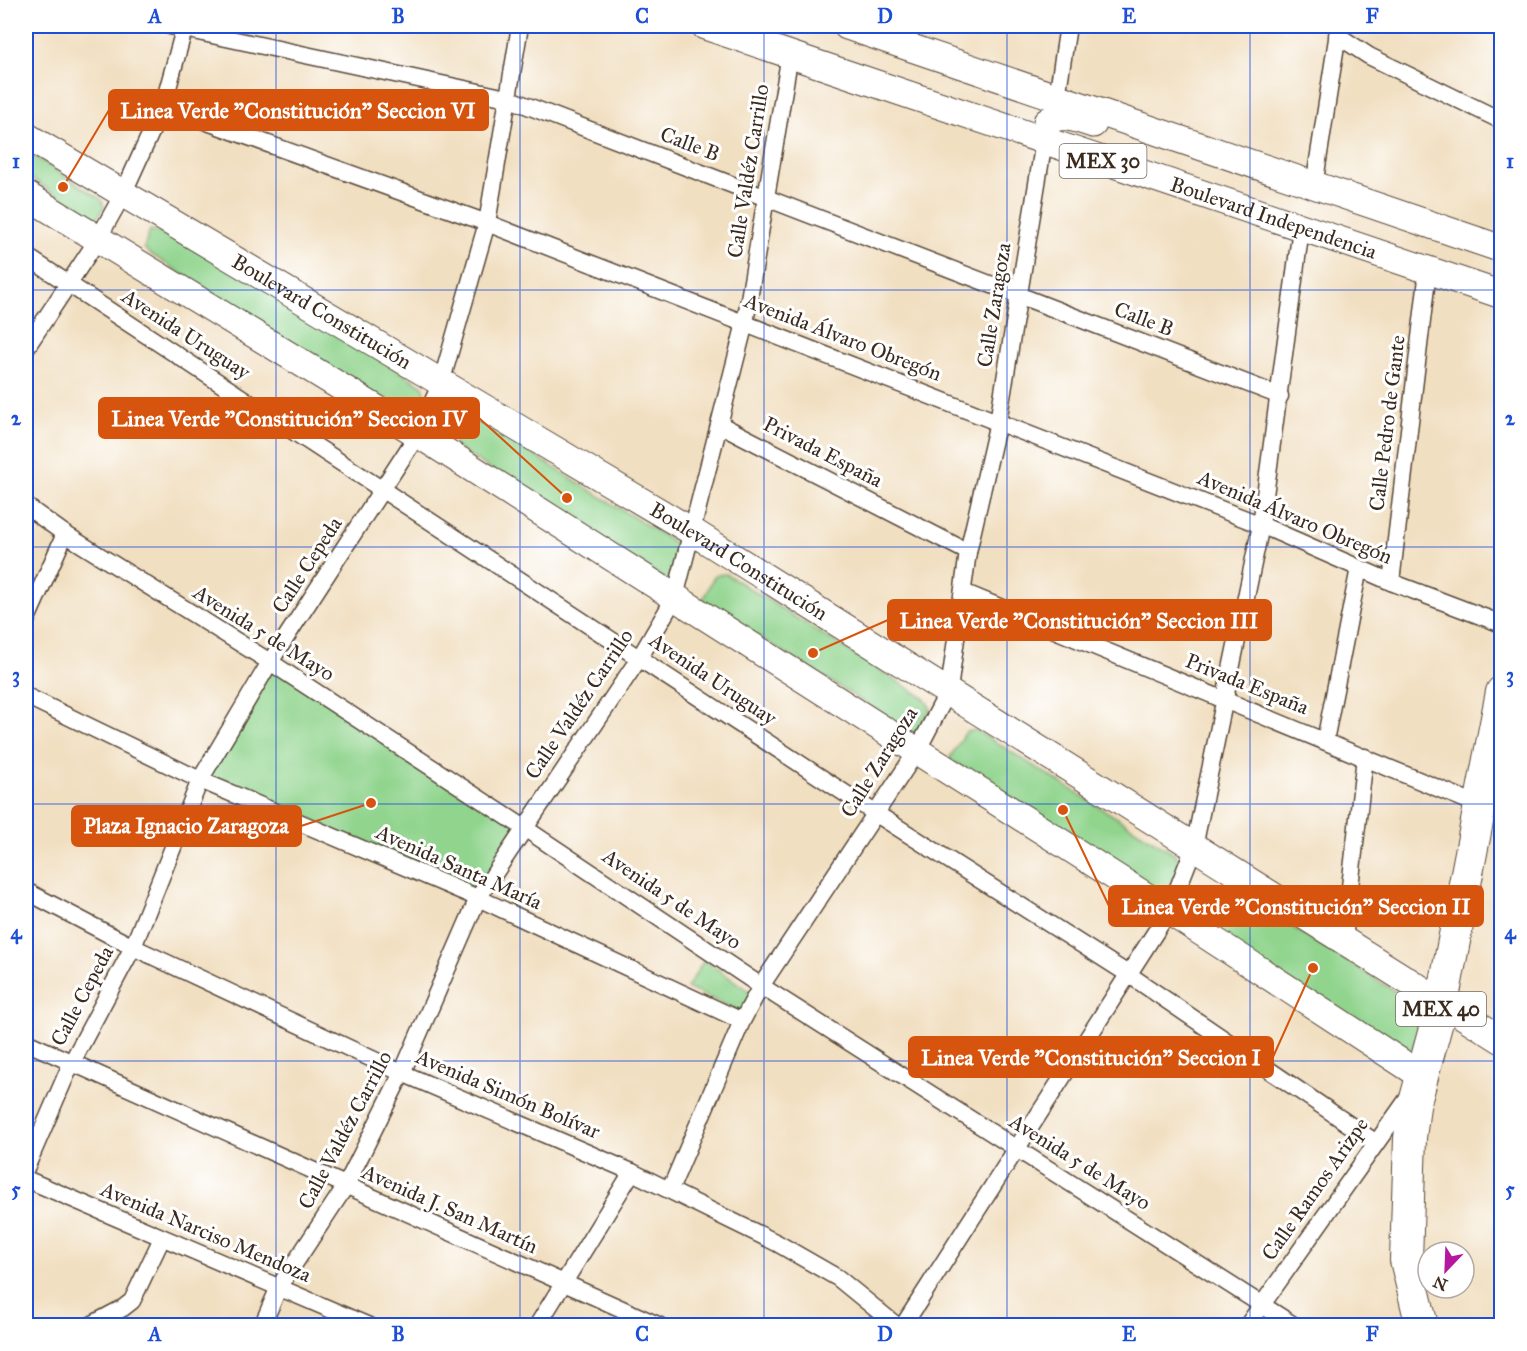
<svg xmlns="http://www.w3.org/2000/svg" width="1527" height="1351" font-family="'IM FELL Great Primer',serif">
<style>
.green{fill:#90d48d;stroke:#667f56;stroke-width:1.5}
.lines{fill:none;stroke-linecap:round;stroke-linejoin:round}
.street-casing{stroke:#564536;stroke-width:19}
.primary-casing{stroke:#564536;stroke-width:29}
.highway-casing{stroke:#564536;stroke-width:34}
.street{stroke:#fff;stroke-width:16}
.primary{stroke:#fff;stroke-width:27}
.highway{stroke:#fff;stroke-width:32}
.grid{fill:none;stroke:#1d4ed8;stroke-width:1.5;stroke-opacity:0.55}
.labels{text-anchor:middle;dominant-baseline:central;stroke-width:6;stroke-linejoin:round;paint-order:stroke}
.shield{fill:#fff;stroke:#766a62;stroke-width:1.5}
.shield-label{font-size:20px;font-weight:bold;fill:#3b2a1e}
.street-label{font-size:21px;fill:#3b2a1e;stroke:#fff}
.leader{fill:none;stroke:#d7540e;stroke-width:2}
.callout-dot{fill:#d7540e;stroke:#fff;stroke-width:2}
.callout{fill:#d7540e;stroke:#d7540e;stroke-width:2}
.callout-label{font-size:22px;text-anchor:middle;font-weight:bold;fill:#fff}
.neatline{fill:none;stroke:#1d4ed8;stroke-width:2}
.grid-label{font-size:20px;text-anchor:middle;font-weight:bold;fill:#1d4ed8}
</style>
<rect width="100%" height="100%" fill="#fff"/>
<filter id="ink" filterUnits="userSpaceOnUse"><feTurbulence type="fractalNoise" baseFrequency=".0167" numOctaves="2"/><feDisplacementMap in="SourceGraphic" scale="12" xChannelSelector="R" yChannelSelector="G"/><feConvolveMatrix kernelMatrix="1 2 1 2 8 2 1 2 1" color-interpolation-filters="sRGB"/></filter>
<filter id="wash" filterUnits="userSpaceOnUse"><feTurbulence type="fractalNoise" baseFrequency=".008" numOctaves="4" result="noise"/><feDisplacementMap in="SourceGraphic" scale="24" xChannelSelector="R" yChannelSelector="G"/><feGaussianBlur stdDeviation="1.35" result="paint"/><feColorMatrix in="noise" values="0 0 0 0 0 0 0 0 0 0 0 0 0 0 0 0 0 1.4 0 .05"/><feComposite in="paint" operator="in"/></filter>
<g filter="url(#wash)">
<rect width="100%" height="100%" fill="#f1dfc1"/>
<g class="green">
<path d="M26,151L101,199L104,206L98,217H91L26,175Z"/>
<path d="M150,230L198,246L423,386L426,395L418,414L408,419L149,253L144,248Z"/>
<path d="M471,416L675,543L678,554L668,581L454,446L462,417Z"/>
<path d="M726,574L924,698L931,709L915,734L702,601L715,575Z"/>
<path d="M270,663L522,827L477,897L200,779Z"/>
<path d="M976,730L1175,854L1181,866L1165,894L949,759L966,732Z"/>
<path d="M1229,888L1425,1010L1428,1017L1410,1052L1401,1053L1203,926L1204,915L1222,889Z"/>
<path d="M704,960L753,994L741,1012L687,988Z"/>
</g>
</g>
<g filter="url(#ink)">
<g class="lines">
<g class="street-casing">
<g id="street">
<path d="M170,26L507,98L1280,396"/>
<path d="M1337,35L1369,56L1502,121"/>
<path d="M1057,97L1068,26"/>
<path d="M163,106L487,223L1261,525L1391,582L1502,624"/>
<path d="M1314,186L1339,26"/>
<path d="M26,256L875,813L1128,974L1375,1142"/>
<path d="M26,348L98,239L123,194L163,106L185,26"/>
<path d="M721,425L968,552"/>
<path d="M26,506L65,534L270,662L523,827L761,986L1295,1326"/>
<path d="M1391,582L1428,270"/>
<path d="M963,592L1481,806"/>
<path d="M26,621L65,534"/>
<path d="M26,696L200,780L478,898L742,1021"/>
<path d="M1325,741L1359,568"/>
<path d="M26,891L133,947L402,1073L632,1172L777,1243L838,1278L897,1326"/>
<path d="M1344,939L1365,757"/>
<path d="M26,1042L660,1326"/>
<path d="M26,1168L71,1064L133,947L200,780L270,662L418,434L441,383L487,223L520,26"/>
<path d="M26,1179L369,1326"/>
<path d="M670,1190L742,1021L761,986L917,751L949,690L968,552L998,422L1044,141"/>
<path d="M89,1326L123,1308L132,1301L162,1238"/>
<path d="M262,1326L279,1287L345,1187L402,1073L478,898L640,657L675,597L745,323L790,54"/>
<path d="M537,1326L632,1172"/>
<path d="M903,1326L1169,911L1194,847L1261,525L1301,228"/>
<path d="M1247,1326L1411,1094"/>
</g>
</g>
<g class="primary-casing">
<g id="primary">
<path id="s1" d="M705,26L1502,295"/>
<path d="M847,26L1502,249"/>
<path id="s2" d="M26,136L693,532L1502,1040"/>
<path d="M1044,141L1047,122C1061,111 1079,120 1093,124"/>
<path d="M26,195L418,434L1169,911L1422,1076"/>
</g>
</g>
<g class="highway-casing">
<path id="highway" d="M1422,1326L1406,1260L1410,1138L1414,1106L1442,1003L1502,692"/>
</g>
<use href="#street" class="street"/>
<use href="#primary" class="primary"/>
<use href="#highway" class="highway"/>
</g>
</g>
<path class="grid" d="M276,26V1326M520,26V1326M764,26V1326M1007,26V1326M1250,26V1326M26,290H1502M26,547H1502M26,804H1502M26,1061H1502"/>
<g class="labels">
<g class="shield">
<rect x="1059.5" y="144" width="87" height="34" rx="4.5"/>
<rect x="1396" y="992" width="90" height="34" rx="4.5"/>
</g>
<g class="shield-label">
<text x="1103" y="161">MEX 30</text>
<text x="1441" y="1009">MEX 40</text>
</g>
<g class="street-label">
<text transform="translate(690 144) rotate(21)">Calle B</text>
<text transform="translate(748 171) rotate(-81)">Calle Valdéz Carrillo</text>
<text stroke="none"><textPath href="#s1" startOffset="600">Boulevard Independencia</textPath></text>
<text transform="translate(994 305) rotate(-81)">Calle Zaragoza</text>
<text stroke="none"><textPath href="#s2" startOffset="344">Boulevard Constitución</textPath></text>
<text transform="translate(1144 319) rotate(21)">Calle B</text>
<text transform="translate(186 334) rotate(33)">Avenida Uruguay</text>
<text transform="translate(843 337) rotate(21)">Avenida Álvaro Obregón</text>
<text transform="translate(1387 423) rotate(-83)">Calle Pedro de Gante</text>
<text transform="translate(823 452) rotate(27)">Privada España</text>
<text transform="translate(1295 517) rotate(23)">Avenida Álvaro Obregón</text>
<text stroke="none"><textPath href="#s2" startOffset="830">Boulevard Constitución</textPath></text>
<text transform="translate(307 565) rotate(-57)">Calle Cepeda</text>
<text transform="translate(264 633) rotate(32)">Avenida 5 de Mayo</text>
<text transform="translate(713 679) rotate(34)">Avenida Uruguay</text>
<text transform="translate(1247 684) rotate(22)">Privada España</text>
<text transform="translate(579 704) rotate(-56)">Calle Valdéz Carrillo</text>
<text transform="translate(879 762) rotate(-58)">Calle Zaragoza</text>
<text transform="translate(459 867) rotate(24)">Avenida Santa María</text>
<text transform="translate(672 899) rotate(34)">Avenida 5 de Mayo</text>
<text transform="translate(82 996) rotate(-62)">Calle Cepeda</text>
<text transform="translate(508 1094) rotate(23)">Avenida Simón Bolívar</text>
<text transform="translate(345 1130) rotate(-62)">Calle Valdéz Carrillo</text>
<text transform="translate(1080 1162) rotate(32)">Avenida 5 de Mayo</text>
<text transform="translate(1315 1189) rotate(-55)">Calle Ramos Arizpe</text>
<text transform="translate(450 1209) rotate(24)">Avenida J. San Martín</text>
<text transform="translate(206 1232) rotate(23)">Avenida Narciso Mendoza</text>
</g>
</g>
<path class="leader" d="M63 187L109 110M567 498L479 418M813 653L888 620M371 803L301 826M1063 810L1109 906M1313 968L1273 1057"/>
<g class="callout-dot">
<circle cx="63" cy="187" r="6"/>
<circle cx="567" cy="498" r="6"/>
<circle cx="813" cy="653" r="6"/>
<circle cx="371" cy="803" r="6"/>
<circle cx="1063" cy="810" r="6"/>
<circle cx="1313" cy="968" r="6"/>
</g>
<g class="callout">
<rect x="109" y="90" width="379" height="40" rx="6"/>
<rect x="99" y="398" width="380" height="40" rx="6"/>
<rect x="888" y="600" width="383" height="40" rx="6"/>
<rect x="72" y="806" width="229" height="40" rx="6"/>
<rect x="1109" y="886" width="374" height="40" rx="6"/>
<rect x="909" y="1037" width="364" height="40" rx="6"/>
</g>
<g class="callout-label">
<text x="298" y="118">Linea Verde "Constitución" Seccion VI</text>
<text x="289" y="426">Linea Verde "Constitución" Seccion IV</text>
<text x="1079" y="628">Linea Verde "Constitución" Seccion III</text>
<text x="186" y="833">Plaza Ignacio Zaragoza</text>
<text x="1296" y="914">Linea Verde "Constitución" Seccion II</text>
<text x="1091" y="1065">Linea Verde "Constitución" Seccion I</text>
</g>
<rect width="1527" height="1351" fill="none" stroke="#fff" stroke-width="66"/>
<g transform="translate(1446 1270) rotate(203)"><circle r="28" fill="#ffffff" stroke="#b1aaa5" stroke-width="1.5"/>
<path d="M0-4.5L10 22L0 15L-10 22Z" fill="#b5179e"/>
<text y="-9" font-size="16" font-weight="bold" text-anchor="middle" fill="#3b2a1e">N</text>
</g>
<rect x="33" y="33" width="1461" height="1285" class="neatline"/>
<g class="grid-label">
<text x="155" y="23">A</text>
<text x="398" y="23">B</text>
<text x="642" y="23">C</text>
<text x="885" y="23">D</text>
<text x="1129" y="23">E</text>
<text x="1372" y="23">F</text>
<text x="16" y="168">1</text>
<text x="1510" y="168">1</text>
<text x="16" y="425">2</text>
<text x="1510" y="425">2</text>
<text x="16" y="682">3</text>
<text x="1510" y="682">3</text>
<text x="16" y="939">4</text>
<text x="1510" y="939">4</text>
<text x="16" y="1196">5</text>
<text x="1510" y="1196">5</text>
<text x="155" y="1341">A</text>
<text x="398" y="1341">B</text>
<text x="642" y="1341">C</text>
<text x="885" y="1341">D</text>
<text x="1129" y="1341">E</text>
<text x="1372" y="1341">F</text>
</g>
</svg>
